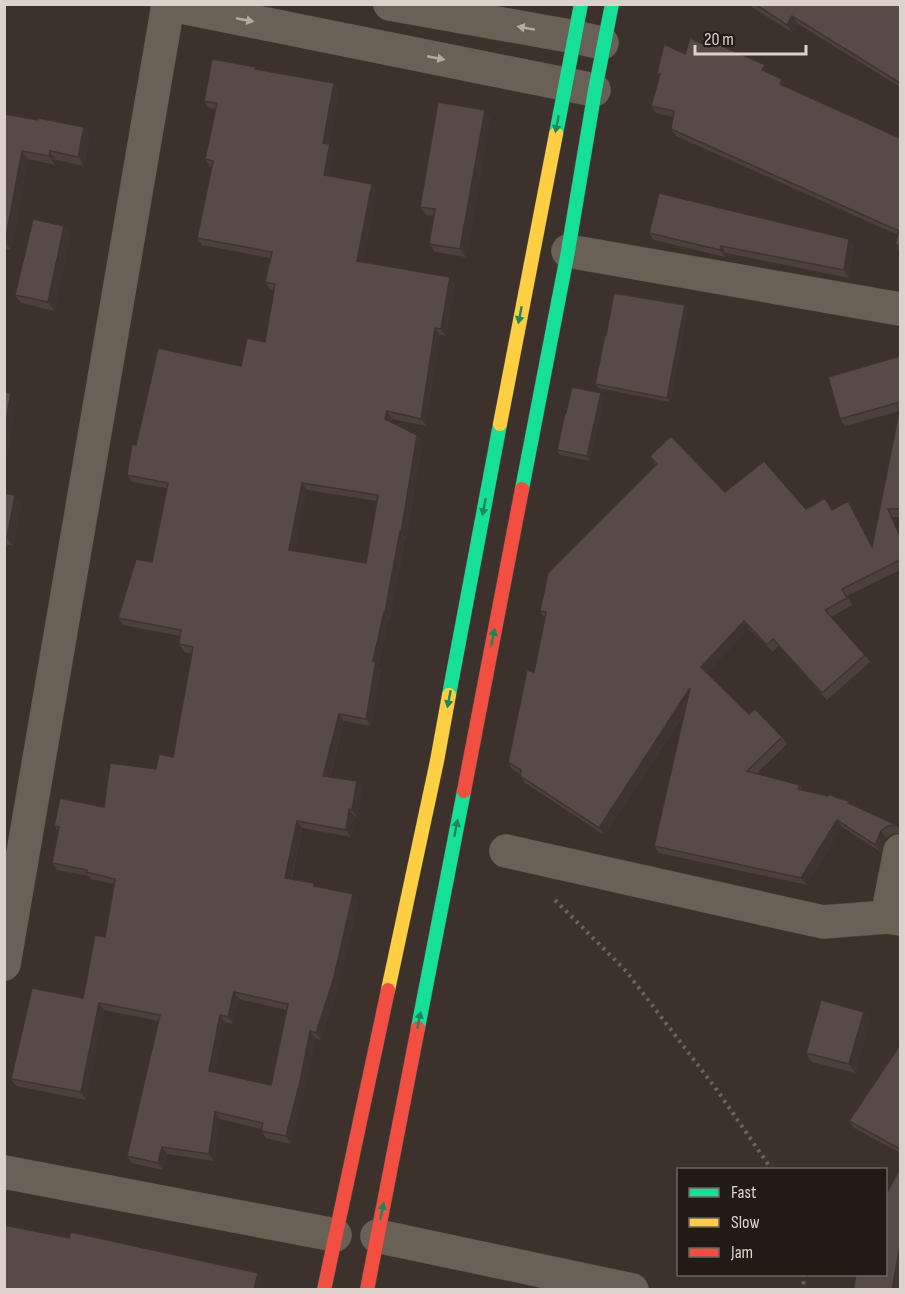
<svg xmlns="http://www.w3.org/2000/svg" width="905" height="1294" font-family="'Sofia Sans Condensed',sans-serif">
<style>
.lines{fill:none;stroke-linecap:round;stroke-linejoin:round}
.street-casing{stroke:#574f49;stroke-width:34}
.fast-casing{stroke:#574f49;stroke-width:15}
.slow-casing{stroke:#574f49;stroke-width:15}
.jam-casing{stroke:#574f49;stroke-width:15}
.path{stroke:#69615a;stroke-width:4;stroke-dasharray:3 4.5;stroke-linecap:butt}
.street{stroke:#6a6156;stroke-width:33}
.fast{stroke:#16e098;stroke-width:14}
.slow{stroke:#ffcf43;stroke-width:14}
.jam{stroke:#f24e42;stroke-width:14}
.wall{fill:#4c403c;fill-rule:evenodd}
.shaded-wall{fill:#3e3431}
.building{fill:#584a46;stroke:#3e3431;stroke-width:1.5;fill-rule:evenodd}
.oneway{fill:#b5aaa2}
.oneway2{fill:#1b875d}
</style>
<rect width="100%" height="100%" fill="#3c312b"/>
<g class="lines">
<g class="street-casing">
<g id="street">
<path d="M167,4L594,90"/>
<path d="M390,4L575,37L602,43"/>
<path d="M568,251L900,309"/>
<path d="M506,851L823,922L887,917L900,919"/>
<path d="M887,917L900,851"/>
<path d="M4,964L168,5"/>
<path d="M4,1172L335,1235"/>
<path d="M377,1236L632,1290"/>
</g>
</g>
<g class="fast-casing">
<g id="fast">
<path d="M556,134L581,4"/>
<path d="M522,489L568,251L595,90L612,4"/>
<path d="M449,695L500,424"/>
<path d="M418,1028L464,791"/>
</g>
</g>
<g class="slow-casing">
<g id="slow">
<path d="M500,424L556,134"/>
<path d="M388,990L437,761L449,695"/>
</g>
</g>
<g class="jam-casing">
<g id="jam">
<path d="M464,791L522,489"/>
<path d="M324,1290L388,990"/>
<path d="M367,1290L418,1028"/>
</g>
</g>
<g class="path">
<path d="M555,900L626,971L717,1090L772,1170"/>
<path d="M803,1274L804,1290"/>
</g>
<use href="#street" class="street"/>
<use href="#fast" class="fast"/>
<use href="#slow" class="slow"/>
<use href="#jam" class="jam"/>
</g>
<g class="wall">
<path d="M747,4H900V87L798,24L793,33Z"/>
<path d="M707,46L770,72L787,86V87L900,138V252L895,244L898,235L676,136L671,129L673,117L656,113L651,106L659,76L657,73L685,54Z"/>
<path d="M256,67L257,69L334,83L339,90L329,144L335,151L330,176L377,191L363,262L455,284L446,336L440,335L426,426L392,419L391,422L417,435L422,442L409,523L406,539H405L390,620L389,619L378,665L381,669L371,726L344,721L330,777L357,781L362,788L357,817L354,816L351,837L302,828L292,879L316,886L353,894L358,901L339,984L321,1040L315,1038L305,1089L291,1144L266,1138L261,1131V1129L220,1119L214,1161L167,1154L163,1170L132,1163L127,1156L159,1021L104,1010L86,1100L16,1086L11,1079L83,998L105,937L114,884L91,879L89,876L57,870L52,863L58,831L54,826L104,807L173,757L192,653L184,652L179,644L180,636L123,625L118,618L152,562L167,488L132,482L127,475L136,445L241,366L265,342L274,290L270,289L265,282L270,258L202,245L197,238L212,167H210L205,159L216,109L209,108L204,101ZM307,490L377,501L366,563L295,551ZM239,999L286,1010L271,1085L215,1072L225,1022L233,1024Z"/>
<path d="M4,114L84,127L90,136L84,166L56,160L55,165L28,159L11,250L4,249Z"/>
<path d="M490,118L466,257L435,252L429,244L434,216L426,215L420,207Z"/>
<path d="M649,233L849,239L854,246L849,278L726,253L725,257L654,240Z"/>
<path d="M70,235L54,311L21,303L15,295Z"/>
<path d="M685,305L688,309L670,402L598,388L595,384L606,335Z"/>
<path d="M900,356V517H893L900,533V570L847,596L852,605L831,617L865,655L870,662L827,700L778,646L773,652L749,629L707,673L749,714L782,737L787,744L756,774L800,785L803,791L852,805L897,825L900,830V833L893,834L886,838L881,852L842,827L807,885L659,853L654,846L685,712L604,835L525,783L520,776V774L513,770L508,762L534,672L544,618L540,611L656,465L650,456L725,492L806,509L825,498L833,510L848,501L853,509L872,545L900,411L845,426L840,419Z"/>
<path d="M604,397L590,461L560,455L557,450L566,413Z"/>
<path d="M4,493L21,504L13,546L4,544Z"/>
<path d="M870,1020L855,1073L812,1062L806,1053Z"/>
<path d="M900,1045V1153L854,1128L849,1121Z"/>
</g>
<g class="shaded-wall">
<path d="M792,16L798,24L793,33L787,25Z"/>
<path d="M765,65L770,72L767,77L762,70Z"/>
<path d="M782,79L787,86L785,91L780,84Z"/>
<path d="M334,83L339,90L328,150L323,143Z"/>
<path d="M485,110L490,118L466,257L460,249Z"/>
<path d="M84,127L90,136L84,166L78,157Z"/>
<path d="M330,144L335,151L329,182L324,175Z"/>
<path d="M22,151L28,159L11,250L5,242Z"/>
<path d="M50,151L56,160L55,165L49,156Z"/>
<path d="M372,184L377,191L362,268L357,261Z"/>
<path d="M64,226L70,235L54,311L48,302Z"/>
<path d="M849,239L854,246L849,278L844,270Z"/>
<path d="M721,246L726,253L725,257L720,250Z"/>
<path d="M450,277L455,284L446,336L441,329Z"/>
<path d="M685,305L688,309L670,402L667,398Z"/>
<path d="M435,328L440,335L426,426L421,419Z"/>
<path d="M4,355L7,359L4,369Z"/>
<path d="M11,393L17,402L4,474V432Z"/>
<path d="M601,393L604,397L590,461L587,456Z"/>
<path d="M387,411L392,419L390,426L385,419Z"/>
<path d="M417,435L422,442L406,539L401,532Z"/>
<path d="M302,483L307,490L294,557L289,550Z"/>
<path d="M15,495L21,504L13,546L7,538Z"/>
<path d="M848,501L853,509L877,554L872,547Z"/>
<path d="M888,509L893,517L900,533V536Z"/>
<path d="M400,531L405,539L390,620L385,612Z"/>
<path d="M384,612L389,619L378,665L381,669L371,726L366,719L373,661Z"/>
<path d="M744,621L749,629L706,675L701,667Z"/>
<path d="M690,688L695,696L604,835L599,828Z"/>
<path d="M339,714L344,721L328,783L323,776Z"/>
<path d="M357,781L362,788L357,817L352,810Z"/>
<path d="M349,809L354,816L351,837L346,830Z"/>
<path d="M837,820L842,827L807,885L801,878Z"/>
<path d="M297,821L302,828L290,885L285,878Z"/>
<path d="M881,831L886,838L881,852L875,845Z"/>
<path d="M353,894L358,901L339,984L321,1040L316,1033Z"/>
<path d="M234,992L239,999L233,1024L228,1017Z"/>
<path d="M99,1003L104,1010L86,1100L81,1092Z"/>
<path d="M864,1012L870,1020L855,1073L849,1064Z"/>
<path d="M220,1015L225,1022L214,1078L209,1071Z"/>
<path d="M310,1031L315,1038L305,1089L291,1144L286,1136Z"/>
<path d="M215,1112L220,1119L214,1161L209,1154Z"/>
<path d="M162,1147L167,1154L163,1170L158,1163Z"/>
<path d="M900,1246V1277L898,1290H892Z"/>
<path d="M258,1273L264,1282L262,1290H254Z"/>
</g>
<g class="building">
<path d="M755,4H900V83L792,16L787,25Z"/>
<path d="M690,38L707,46L709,40L765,65L762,70L782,79L780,84L900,138V247L895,244L899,231L671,129L674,111L651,106L660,74L657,73L664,44L685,54Z"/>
<path d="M212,59L256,67L255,69L334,83L323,143L330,144L324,175L372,184L357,261L450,277L441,329L435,328L421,419L387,411L385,419L417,435L404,515L401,532L400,531L385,612H384L373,661H376L366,719L339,714L323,776L357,781L352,810L349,809L346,830L297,821L285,878L314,883V886L353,894L334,977L316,1033L310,1031L300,1082L286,1136L261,1131L263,1123L215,1112L209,1154L162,1147L158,1163L127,1156L160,1015L99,1003L81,1092L11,1079L32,988L83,998L95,935L105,937L115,879L86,872L87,870L52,863L59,827L54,826L60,798L104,807L110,763L156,769L159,754L173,757L193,647L179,644L181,630L118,618L136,559L152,562L168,483L127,475L132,444L136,445L158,348L241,366L247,338L265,342L275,284L265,282L272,252L197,238L213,161L205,159L217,103L204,101ZM302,483L378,495L366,563L289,550ZM234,992L288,1004L271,1085L209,1071L220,1015L228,1017Z"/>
<path d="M438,102L485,110L460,249L429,244L435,209L420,207Z"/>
<path d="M4,114L38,120L39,118L84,127L78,157L50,151L49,156L22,151L5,242L4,241Z"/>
<path d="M659,193L849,239L844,270L721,246L720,250L649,233Z"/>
<path d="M33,219L64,226L48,302L15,295Z"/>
<path d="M614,293L685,305L667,398L595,384L605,335H606Z"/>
<path d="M900,356V402L840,419L828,377Z"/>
<path d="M572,387L601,393L587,456L557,450L565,413H566Z"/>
<path d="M4,392L11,393L4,432Z"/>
<path d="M900,407V509H888L900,536V560L842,589L847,598L825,610L865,655L822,693L773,639L767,645L744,621L701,667L749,714L755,709L782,737L747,771L800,785L798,789L828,796L829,794L838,798L849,801L848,803L897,825L888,826L881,831L875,845L837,820L801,878L654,846L690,688L599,828L520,776L521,770L508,762L527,670L534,672L546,612L540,611L548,573L657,464L650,456L671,436L725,492L764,461L806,509L825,498L832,510L848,501L872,547Z"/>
<path d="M4,493L15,495L7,538L4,537Z"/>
<path d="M821,1000L864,1012L849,1064L806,1053Z"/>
<path d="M900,1045V1149L849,1121Z"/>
<path d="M900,1169V1246L892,1290H853L856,1275H885V1196Z"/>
<path d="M4,1225L69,1238L71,1232L258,1273L254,1290H4Z"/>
</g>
<defs><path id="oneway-solid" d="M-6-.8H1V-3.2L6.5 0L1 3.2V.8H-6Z" transform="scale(1.5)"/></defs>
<g class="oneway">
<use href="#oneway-solid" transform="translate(245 20) rotate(11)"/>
<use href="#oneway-solid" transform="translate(526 28) rotate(-170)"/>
<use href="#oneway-solid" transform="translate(436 58) rotate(11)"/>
</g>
<g class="oneway2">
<use href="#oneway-solid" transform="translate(557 124) rotate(101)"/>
<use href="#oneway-solid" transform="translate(520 315) rotate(101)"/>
<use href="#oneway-solid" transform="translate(484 507) rotate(101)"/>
<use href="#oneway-solid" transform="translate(493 637) rotate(-79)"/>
<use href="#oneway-solid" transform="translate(449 699) rotate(101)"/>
<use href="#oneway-solid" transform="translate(456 828) rotate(-79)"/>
<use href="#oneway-solid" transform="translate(419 1020) rotate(-79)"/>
<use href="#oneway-solid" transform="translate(382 1211) rotate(-79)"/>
</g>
<rect width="905" height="1294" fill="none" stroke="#ddd2cb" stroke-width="12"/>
<rect x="677" y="1168" width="210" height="108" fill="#221a15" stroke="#6d645e" stroke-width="1.5"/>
<rect x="689" y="1188" width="30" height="9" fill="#16e098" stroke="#6d645e" stroke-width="1.5"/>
<text x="731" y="1198" font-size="18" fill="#ddd2cb">Fast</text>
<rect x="689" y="1218" width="30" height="9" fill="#ffcf43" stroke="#6d645e" stroke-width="1.5"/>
<text x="731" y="1228" font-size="18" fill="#ddd2cb">Slow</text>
<rect x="689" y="1248" width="30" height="9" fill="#f24e42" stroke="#6d645e" stroke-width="1.5"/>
<text x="731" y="1258" font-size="18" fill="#ddd2cb">Jam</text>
<path d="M695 45v9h111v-9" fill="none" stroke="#ddd2cb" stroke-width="3"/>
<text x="704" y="45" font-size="18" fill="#ddd2cb" stroke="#221a15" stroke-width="4.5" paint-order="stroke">20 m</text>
</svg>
